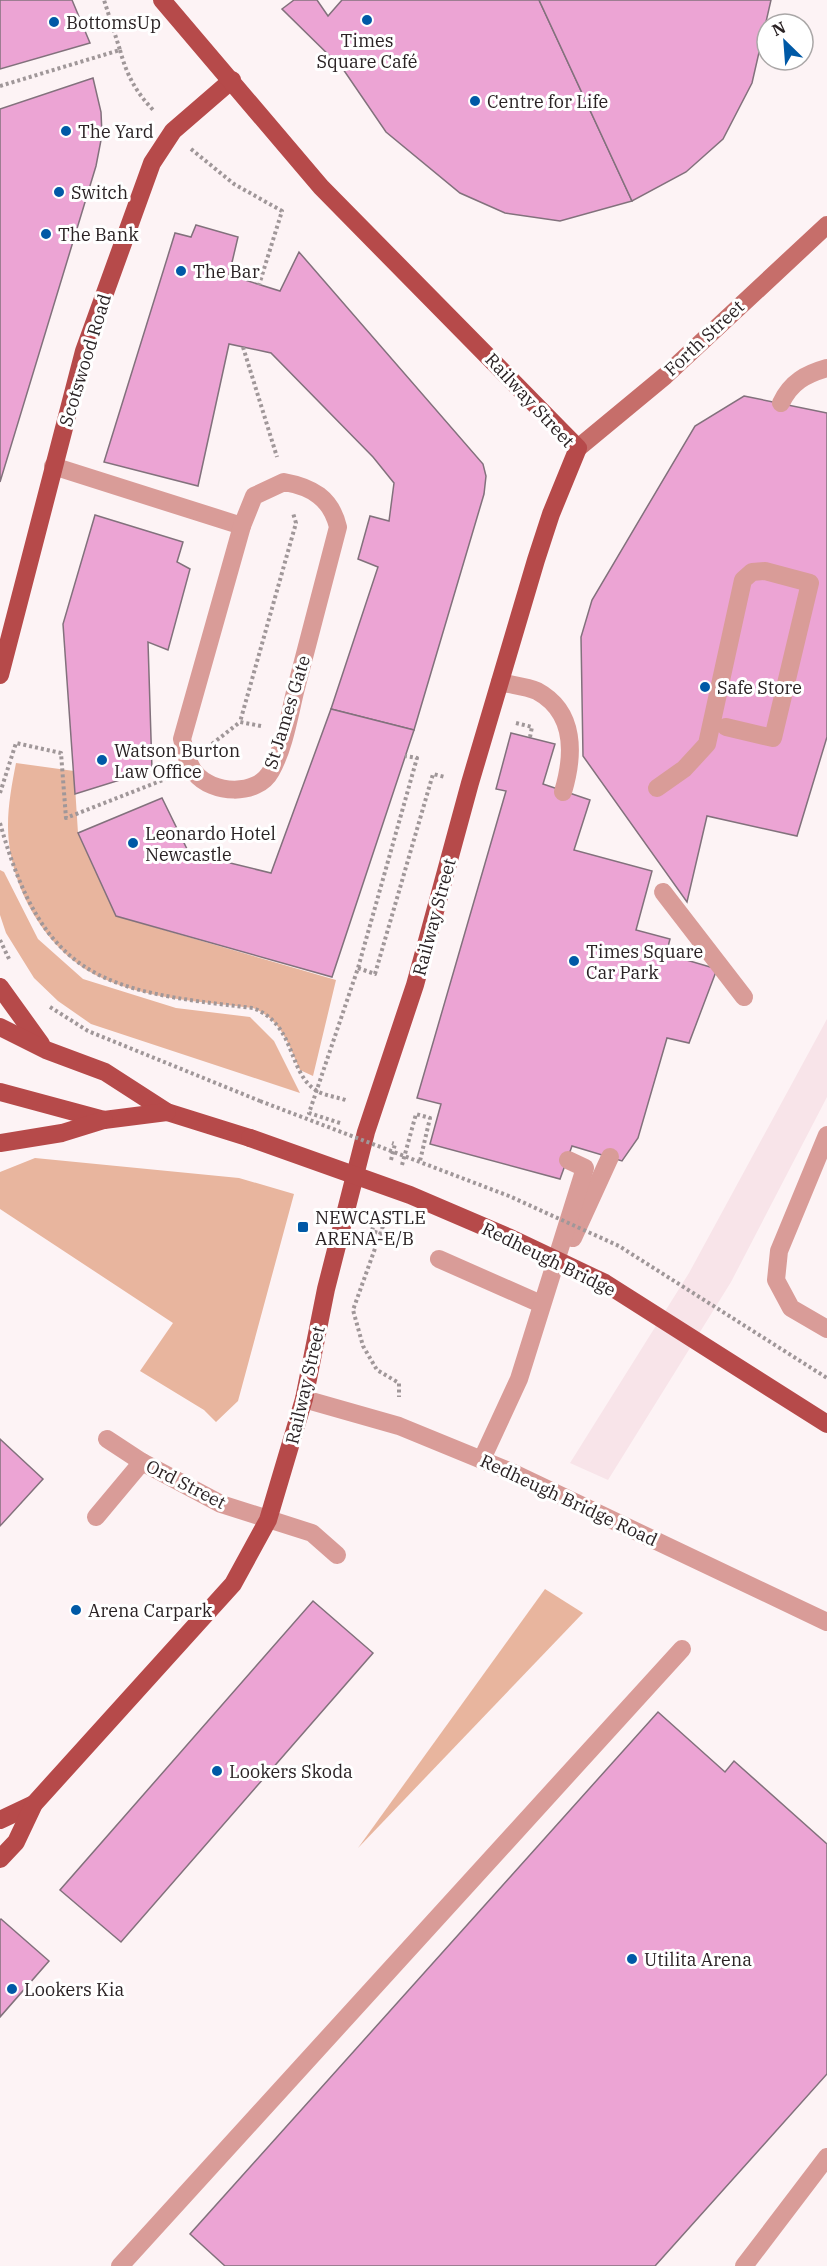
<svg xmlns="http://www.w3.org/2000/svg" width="827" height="2266" font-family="'IBM Plex Serif',serif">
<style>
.built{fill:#f8e4e9}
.green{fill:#e8b59e}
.building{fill:#eca4d4;stroke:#82717c;stroke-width:1.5}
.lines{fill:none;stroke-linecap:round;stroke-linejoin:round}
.path{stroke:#a09799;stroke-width:4;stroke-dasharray:3 3;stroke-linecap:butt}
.lane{stroke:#d99c98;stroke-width:18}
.street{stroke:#d99c98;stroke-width:18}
.secondary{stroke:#c66e6a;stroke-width:18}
.primary{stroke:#b64a4a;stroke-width:18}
.path-bridge{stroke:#a09799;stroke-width:4;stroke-dasharray:3 3;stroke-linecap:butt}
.primary-bridge{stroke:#b64a4a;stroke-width:18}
.poi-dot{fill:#0059a6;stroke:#fff;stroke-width:2}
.labels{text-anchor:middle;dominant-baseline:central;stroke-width:6;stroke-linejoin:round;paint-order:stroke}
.poi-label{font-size:18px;fill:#2a2224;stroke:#fff;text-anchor:start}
.street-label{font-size:18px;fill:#2a2224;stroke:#fff}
</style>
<rect width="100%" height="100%" fill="#fdf3f5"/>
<path class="built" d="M827,1019V1097L731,1282L608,1480L570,1463L689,1273Z"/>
<g class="green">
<path d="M16,763L74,771L78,833L116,916L336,980L313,1076L300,1070C289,1045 281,1019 253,1008C204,1002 147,999 102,978C46,953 8,885 8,826C8,804 12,784 16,763Z"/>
<path d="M0,870L4,872L38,939L83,979L176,1008L250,1017L274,1041L300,1093L91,1024L58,1001L34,978L6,933L0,915Z"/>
<path d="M35,1158L239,1178L294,1194L238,1401L216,1422L204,1410L140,1371L173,1323L0,1209V1172Z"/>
<path d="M545,1589L583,1613L358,1848Z"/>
</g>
<g class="building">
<path d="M0,0H72L90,43L0,69Z"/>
<path d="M294,0H317L328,16L342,0H539L632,201L560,221L505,213L460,193L386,132L343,69L282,9Z"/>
<path d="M539,0H771L752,83L723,139L686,172L632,201Z"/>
<path d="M93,78L101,112L102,135L96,166L0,482V109Z"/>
<path d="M196,225L238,237L229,275L280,291L299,252L483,464L486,476L484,494L414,730L331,709L378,567L358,559L370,516L389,521L394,483L373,457L271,353L229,344L198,486L104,462L175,233L191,237Z"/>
<path d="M744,396L827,413V737L797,836L707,816L687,902L583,756L581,637L592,600L695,426Z"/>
<path d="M95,515L183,542L177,562L190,569L168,650L148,642L152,770L75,794L63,624Z"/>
<path d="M331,709L414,730L332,977L116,916L78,833L162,798L189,853L271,873Z"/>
<path d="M511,733L555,744L543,784L590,800L574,850L652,871L636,930L670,939L666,954L717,969L689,1043L667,1038L638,1138L622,1161L572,1146L560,1179L430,1144L441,1104L417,1098L506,791L496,789Z"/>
<path d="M0,1439L43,1479L0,1526Z"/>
<path d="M313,1601L373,1653L121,1942L60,1890Z"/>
<path d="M658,1712L725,1772L734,1761L827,1844V2074L655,2266H225L190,2234Z"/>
<path d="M1,1919L49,1961L0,2017V1920Z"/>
</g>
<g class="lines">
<g class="path">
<path d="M120,50C127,76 136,92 154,111"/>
<path d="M0,86L120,50L104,0"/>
<path d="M191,149L234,184L282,211L259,285"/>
<path d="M243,347L277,457"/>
<path d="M516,723L532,727L530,737"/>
<path d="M261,726L240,722L296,523L293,513"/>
<path d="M212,744L240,722"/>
<path d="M0,793L16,743L61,753L66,818L168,778"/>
<path d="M0,823C44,980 103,991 253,1008C297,1025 287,1073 317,1091C325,1096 339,1097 348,1101"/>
<path d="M0,940L10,961"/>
<path d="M358,968L375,974L433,774L445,777"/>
<path d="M50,1007L88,1031L260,1101"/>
<path d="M340,1123L309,1113L358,968L417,758L405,756"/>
<path d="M391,1160L395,1144L392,1143"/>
<path d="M402,1165L416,1114L430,1118L420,1161"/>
<path d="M377,1210L372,1231L382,1234"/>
<path d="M387,1215L353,1310L363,1346L377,1370L399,1383V1397"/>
</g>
<g class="lane">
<path d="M781,403C791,382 806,374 827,368"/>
<path d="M53,466L242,526"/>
<path d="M284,482C312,487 331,498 338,527C324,582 309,637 295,692C289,717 284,748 271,771C257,797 212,794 195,773C187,763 185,750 182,739L242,526L254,496Z"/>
<path d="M500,682C511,685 526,686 537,691C576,712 574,755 563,792"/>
<path d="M657,788L684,769L707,744L743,580L752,572L765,571L810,583L773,738L726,727"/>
<path d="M663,892L744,997"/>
<path d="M827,1135L779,1251L776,1280L791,1308L827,1329"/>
<path d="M573,1238L610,1157"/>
<path d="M439,1259L541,1304"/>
<path d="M107,1439L142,1462L221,1504L312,1533L337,1555"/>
<path d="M482,1459L519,1379L585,1168L568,1160"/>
<path d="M511,1472L827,1622"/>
<path d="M96,1517L142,1462"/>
<path d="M120,2266L682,1649"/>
<path d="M744,2266L827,2157"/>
</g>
<path class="street" d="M304,1399L399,1426L511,1472"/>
<path class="secondary" d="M578,448L665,376L827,225"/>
<g class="primary">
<path d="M0,675L84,351L152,163L173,131L232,80"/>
<path d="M0,987L41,1044"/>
<path d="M0,1027L46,1050L105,1072L167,1112L250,1138"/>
<path d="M0,1092L104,1120L167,1112"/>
<path d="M0,1143L62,1133L104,1120"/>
<path d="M0,1820L34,1804"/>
<path d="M0,1859L16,1842L34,1804L233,1584L268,1520L304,1399L326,1289L366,1132L415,985L470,783L536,560L551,514L578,448L321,187L162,0"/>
</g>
<path class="path-bridge" d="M260,1101L509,1196L619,1246L827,1378"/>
<path class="primary-bridge" d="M250,1138L410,1195L508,1237L605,1283L827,1424"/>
</g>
<g class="poi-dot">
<circle cx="367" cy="20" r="6"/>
<circle cx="54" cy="22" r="6"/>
<circle cx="475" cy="101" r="6"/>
<circle cx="66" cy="131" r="6"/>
<circle cx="59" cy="192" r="6"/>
<circle cx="46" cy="234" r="6"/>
<circle cx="181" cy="271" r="6"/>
<circle cx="705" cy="687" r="6"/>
<circle cx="102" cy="760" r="6"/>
<circle cx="133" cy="843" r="6"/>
<circle cx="574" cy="961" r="6"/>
<rect x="297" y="1221" width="12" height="12" rx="3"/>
<circle cx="76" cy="1610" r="6"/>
<circle cx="217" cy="1771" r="6"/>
<circle cx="632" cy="1959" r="6"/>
<circle cx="12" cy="1989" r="6"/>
</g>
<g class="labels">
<g class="poi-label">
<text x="66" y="22">BottomsUp</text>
<text x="367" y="40" text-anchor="middle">Times<tspan x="367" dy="21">Square Café</tspan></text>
<text x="487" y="101">Centre for Life</text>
<text x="78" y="131">The Yard</text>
<text x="71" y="192">Switch</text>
<text x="58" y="234">The Bank</text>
<text x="193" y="271">The Bar</text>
<text x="717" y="687">Safe Store</text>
<text x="114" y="750">Watson Burton<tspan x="114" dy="21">Law Office</tspan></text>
<text x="145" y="833">Leonardo Hotel<tspan x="145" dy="21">Newcastle</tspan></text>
<text x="586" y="951">Times Square<tspan x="586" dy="21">Car Park</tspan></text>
<text x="315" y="1217">NEWCASTLE<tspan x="315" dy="21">ARENA-E/B</tspan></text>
<text x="88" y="1610">Arena Carpark</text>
<text x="229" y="1771">Lookers Skoda</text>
<text x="644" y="1959">Utilita Arena</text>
<text x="24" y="1989">Lookers Kia</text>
</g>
<g class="street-label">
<text transform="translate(704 338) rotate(-43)">Forth Street</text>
<text transform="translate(85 360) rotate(-73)">Scotswood Road</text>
<text transform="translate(530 400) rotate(47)">Railway Street</text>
<text transform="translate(287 712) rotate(-73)">St James Gate</text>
<text transform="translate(434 917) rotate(-75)">Railway Street</text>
<text transform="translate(549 1259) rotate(26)">Redheugh Bridge</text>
<text transform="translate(305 1385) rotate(-77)">Railway Street</text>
<text transform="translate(186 1484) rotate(27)">Ord Street</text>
<text transform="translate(569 1500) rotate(25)">Redheugh Bridge Road</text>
</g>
</g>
<g transform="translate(785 42) rotate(335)"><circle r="28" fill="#ffffff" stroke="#aaa7a7" stroke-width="1.5"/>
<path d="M0-4.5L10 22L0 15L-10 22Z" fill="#0059a6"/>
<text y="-9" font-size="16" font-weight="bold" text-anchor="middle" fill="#2a2224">N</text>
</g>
</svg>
